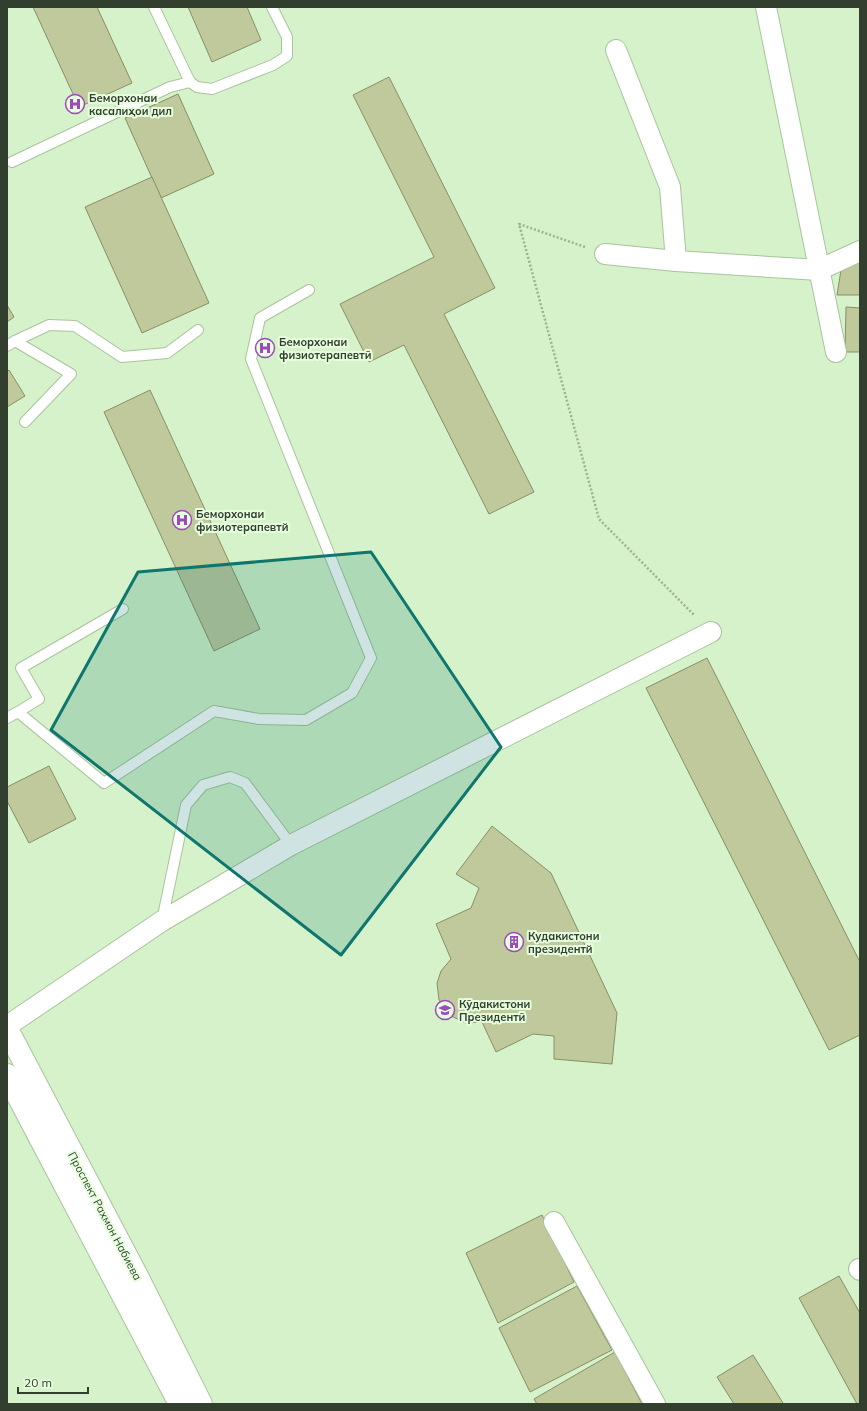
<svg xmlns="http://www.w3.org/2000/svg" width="867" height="1411" font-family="Mulish,sans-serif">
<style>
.building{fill:#c0c99c;stroke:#878f65}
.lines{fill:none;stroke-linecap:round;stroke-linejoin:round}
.service-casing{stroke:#a8c49d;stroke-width:12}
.minor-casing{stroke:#a8c49d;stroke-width:22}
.secondary-casing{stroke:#a8c49d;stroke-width:24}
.path{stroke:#9cb293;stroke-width:2.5;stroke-dasharray:2 2;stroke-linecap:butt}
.service{stroke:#fff;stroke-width:10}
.minor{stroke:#fff;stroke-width:20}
.secondary{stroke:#fff;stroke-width:22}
.marked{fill:#0f766e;fill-opacity:0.2;stroke:#0f766e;stroke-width:3;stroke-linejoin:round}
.labels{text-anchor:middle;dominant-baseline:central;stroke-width:4;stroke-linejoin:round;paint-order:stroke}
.poi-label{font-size:11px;font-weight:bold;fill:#323e2e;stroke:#e6fede;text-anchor:start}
.street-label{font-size:11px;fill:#323e2e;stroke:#e6fede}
</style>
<rect width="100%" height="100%" fill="#d6f2ca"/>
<g class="building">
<path d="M33,7H97L132,83L79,107Z"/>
<path d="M188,7H247L261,40L212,62Z"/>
<path d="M389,77L495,288L444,314L534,492L489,514L404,345L369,362L340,304L434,257L353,95Z"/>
<path d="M178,94L214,174L161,198L125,118Z"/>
<path d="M152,177L209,303L142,333L85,207Z"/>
<path d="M860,262V295H837L841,270Z"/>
<path d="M7,305L14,317L7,322Z"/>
<path d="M846,307L860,308V352H845Z"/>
<path d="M9,370L25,396L7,407V372Z"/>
<path d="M150,390L260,629L214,651L104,412Z"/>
<path d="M707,658L860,962V1035L829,1050L646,688Z"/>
<path d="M49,766L76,819L29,843L7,801V787Z"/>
<path d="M492,826L551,873L617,1013L612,1064L554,1059V1036L533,1034L496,1052L482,1022L466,1023L449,1015L439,1000L437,983L441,971L451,959L436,924L471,908L479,888L456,874Z"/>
<path d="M542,1215L574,1282L498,1323L466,1253Z"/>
<path d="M839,1276L860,1313V1404H857L799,1298Z"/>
<path d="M577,1286L612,1350L530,1392L499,1328Z"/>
<path d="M615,1352L642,1404H537L534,1399Z"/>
<path d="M753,1355L783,1403L780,1404H734L717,1377Z"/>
</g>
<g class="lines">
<g class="service-casing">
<g id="service">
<path d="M154,7L190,82"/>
<path d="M12,162L170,87L190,82L197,87L212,89L273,65L287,56V37L272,7"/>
<path d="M15,341L49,325L75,326L122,357L167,353L198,330"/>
<path d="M7,346L15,341L71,374L25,422"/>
<path d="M18,712L39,699L21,668L123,609"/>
<path d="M7,718L18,712L104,783L214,711L259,719L306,720L352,693L371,658L251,359L260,318L309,290"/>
<path d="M162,921L186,805L203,785L230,777L245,783L291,845"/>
</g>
</g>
<g class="minor-casing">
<g id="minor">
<path d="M766,7L836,352"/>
<path d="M616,50L670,187L676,261"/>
<path d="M605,254L676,261L819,270L860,251"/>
<path d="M7,1026L162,921L291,845L711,632"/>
<path d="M554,1222L655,1404"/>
<path d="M859,1269L860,1270"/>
</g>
</g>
<g class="secondary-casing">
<g id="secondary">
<path d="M7,1029L137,1276L201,1404"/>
<path d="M7,1075L180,1404"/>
</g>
</g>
<path class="path" d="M585,247L519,224L599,519L695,616"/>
<use href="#service" class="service"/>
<use href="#minor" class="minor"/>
<use href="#secondary" class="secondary"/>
</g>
<path class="marked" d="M371,552L501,747L341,955L51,730L138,572Z"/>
<defs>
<g id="hospital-ring" transform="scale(1)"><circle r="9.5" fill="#e6fede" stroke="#9e4bba" stroke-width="1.5"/><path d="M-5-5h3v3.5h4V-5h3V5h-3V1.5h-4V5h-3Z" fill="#9e4bba"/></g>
<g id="building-ring" transform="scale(1)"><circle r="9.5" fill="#e6fede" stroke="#9e4bba" stroke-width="1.5"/><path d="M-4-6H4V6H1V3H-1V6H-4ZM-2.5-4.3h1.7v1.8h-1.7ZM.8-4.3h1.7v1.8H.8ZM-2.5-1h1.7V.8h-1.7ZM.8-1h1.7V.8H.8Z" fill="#9e4bba"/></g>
<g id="school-ring" transform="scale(1)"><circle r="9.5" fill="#e6fede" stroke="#9e4bba" stroke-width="1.5"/><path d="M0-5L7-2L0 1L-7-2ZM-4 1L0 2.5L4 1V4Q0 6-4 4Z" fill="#9e4bba"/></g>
</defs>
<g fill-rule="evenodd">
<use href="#hospital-ring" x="75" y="104"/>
<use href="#hospital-ring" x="265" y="348"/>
<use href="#hospital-ring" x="182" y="520"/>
<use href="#building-ring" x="514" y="942"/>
<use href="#school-ring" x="445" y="1010"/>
</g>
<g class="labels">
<g class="poi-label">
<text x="89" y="98">Беморхонаи<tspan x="89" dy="13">касалиҳои дил</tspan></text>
<text x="279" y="342">Беморхонаи<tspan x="279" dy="13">физиотерапевтӣ</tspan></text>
<text x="196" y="514">Беморхонаи<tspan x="196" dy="13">физиотерапевтй</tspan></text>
<text x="528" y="936">Кудакистони<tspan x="528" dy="13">президентй</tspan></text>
<text x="459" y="1004">Кӯдакистони<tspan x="459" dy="13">Президентӣ</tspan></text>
</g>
<g class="street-label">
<text transform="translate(105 1216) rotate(62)">Проспект Рахмон Набиева</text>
</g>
</g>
<rect width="867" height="1411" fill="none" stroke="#323e2e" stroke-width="16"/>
<path d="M18 1387v6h70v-6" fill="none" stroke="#323e2e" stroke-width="2"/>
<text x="24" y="1387" font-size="12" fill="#323e2e" stroke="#e6fede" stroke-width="3" paint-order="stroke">20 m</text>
</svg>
